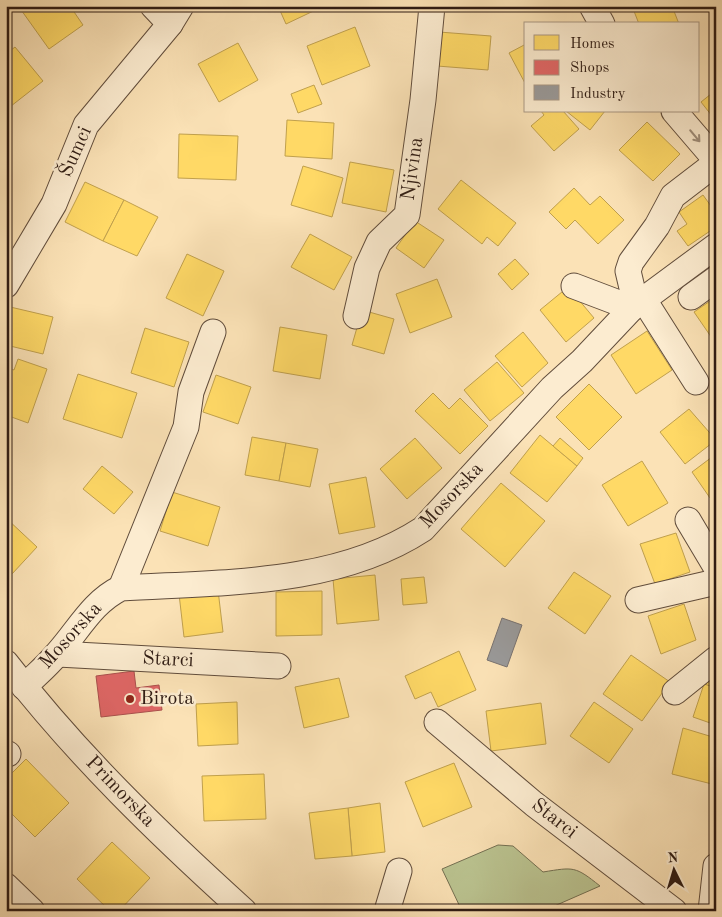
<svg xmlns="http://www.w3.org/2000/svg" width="722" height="917" font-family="'Old Standard TT',serif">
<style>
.green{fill:#bbc491;stroke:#747052}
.homes{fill:#ffd966;stroke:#c0a04d}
.shops{fill:#e06666;stroke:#ab504d}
.industry{fill:#999;stroke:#797371}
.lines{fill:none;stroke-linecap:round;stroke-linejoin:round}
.minor-casing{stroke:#614d3c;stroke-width:27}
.minor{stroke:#fcecd0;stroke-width:25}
.oneway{stroke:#9f8e7b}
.poi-dot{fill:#8f2418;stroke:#fcecd0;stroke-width:2}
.labels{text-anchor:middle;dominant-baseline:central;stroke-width:5;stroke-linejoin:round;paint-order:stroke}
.street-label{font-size:20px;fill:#2e1b13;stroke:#fcecd0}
.poi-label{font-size:20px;fill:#2e1b13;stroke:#fcecd0;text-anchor:start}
</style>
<rect width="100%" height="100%" fill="#fbe2b6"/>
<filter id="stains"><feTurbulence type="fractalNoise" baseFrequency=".004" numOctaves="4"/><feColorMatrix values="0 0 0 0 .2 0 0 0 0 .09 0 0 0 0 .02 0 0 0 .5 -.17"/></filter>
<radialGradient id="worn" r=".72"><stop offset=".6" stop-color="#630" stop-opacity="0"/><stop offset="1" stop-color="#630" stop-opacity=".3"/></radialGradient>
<path class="green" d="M498,845L513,846L543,872C574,867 575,866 600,886L543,911H462L442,869Z"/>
<g class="homes">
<path d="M21,6H70L83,25L49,49L19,7Z"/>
<path d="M278,6H324L286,24Z"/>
<path d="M632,6H672L679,24H639Z"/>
<path d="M355,27L370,66L322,85L307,46Z"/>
<path d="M439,32L491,36L488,70L437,66Z"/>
<path d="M238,43L258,80L219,102L198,64Z"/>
<path d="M526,44V85L509,53Z"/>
<path d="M15,47L43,81L6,110V54Z"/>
<path d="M314,85L322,104L298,113L291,94Z"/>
<path d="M716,90V121L701,102Z"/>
<path d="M541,111H563L579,129L554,151L531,126L544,115Z"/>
<path d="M566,111H605L590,130Z"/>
<path d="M287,120L334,123L332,159L285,156Z"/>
<path d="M647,122L680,154L653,181L619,150Z"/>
<path d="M179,134L238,136L236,180L178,178Z"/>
<path d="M350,162L394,170L386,212L342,203Z"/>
<path d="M303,166L343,178L332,217L291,205Z"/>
<path d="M461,180L516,223L498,246L487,237L482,244L438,209Z"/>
<path d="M85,182L124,200L103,241L65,222Z"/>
<path d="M574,188L590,205L600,196L624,220L598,244L575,220L566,229L549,212Z"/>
<path d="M703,195L716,213V227L688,246L677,231L687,224L679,212Z"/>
<path d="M124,200L158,217L137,256L103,241Z"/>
<path d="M415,221L444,240L424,268L396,248Z"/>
<path d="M310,234L352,257L334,290L291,267Z"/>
<path d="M187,254L224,271L203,316L166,298Z"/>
<path d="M515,259L529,274L512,290L498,274Z"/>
<path d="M437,279L452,317L410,333L396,294Z"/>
<path d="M568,287L594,318L566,342L540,310Z"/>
<path d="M716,297V344L694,312Z"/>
<path d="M6,306L53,317L43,354L6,345Z"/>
<path d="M362,310L394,319L384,354L352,345Z"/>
<path d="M280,327L327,335L320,379L273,371Z"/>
<path d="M145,328L189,342L174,387L131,373Z"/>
<path d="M647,331L672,370L636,394L611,355Z"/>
<path d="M523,332L548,363L522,387L495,356Z"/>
<path d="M18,359L47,369L28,423L6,415V367L14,370Z"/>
<path d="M497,362L524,393L490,421L464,390Z"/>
<path d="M78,374L137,393L122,438L63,419Z"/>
<path d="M216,375L251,387L238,424L203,412Z"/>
<path d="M589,384L622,417L589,450L556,417Z"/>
<path d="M433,393L449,409L460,398L488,426L460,454L415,411Z"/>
<path d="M689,409L716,440L685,464L660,432Z"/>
<path d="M540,435L577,466L547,502L510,473Z"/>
<path d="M252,437L286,443L279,481L245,475Z"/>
<path d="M415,438L442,468L407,499L380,469Z"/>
<path d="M560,438L583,458L577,466L553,446Z"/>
<path d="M286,443L318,449L310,487L279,481Z"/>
<path d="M716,454V494L710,498L692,472Z"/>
<path d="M642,461L668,503L628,526L602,485Z"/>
<path d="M102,466L133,492L114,514L83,489Z"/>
<path d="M366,477L375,527L339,534L329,484Z"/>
<path d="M501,483L545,521L505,567L461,529Z"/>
<path d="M172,492L220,507L208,546L160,531Z"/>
<path d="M6,518L37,547L12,574L6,569Z"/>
<path d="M676,533L690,572L655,584L640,544Z"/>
<path d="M574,572L611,596L585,634L548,608Z"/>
<path d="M375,575L379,620L337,624L333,579Z"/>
<path d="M424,577L427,603L403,605L401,579Z"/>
<path d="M218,590L223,632L184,637L179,594Z"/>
<path d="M322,591V635L276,636V592Z"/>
<path d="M684,604L696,640L661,654L648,616Z"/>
<path d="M459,651L476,690L438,707L431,692L415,699L405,676Z"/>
<path d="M631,655L670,682L642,721L603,694Z"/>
<path d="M716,667V688L704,684Z"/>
<path d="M339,678L349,717L304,728L295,687Z"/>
<path d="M704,684L716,688V725L693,717Z"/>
<path d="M237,702L238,744L198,746L196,704Z"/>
<path d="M594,702L633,729L609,763L570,736Z"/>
<path d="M541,703L546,744L491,751L486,711Z"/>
<path d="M683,728L716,738V785L672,774Z"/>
<path d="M26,759L69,803L35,837L6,808V779Z"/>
<path d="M454,763L472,807L423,827L405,782Z"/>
<path d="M264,774L266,819L204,821L202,776Z"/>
<path d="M380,803L385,852L352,856L348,808Z"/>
<path d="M348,808L352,856L315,859L309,813Z"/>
<path d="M112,842L150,878L119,911H110L77,879Z"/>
</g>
<path class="shops" d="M134,671L136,688L159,685L162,710L101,717L96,676Z"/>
<path class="industry" d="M502,618L522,625L507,667L487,660Z"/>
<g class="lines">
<g class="minor-casing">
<g id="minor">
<path d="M153,6L170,24"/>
<path d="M592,6L602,24"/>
<path d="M674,111L716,160"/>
<path d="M6,285L54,204L86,125L170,24L181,6"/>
<path d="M574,286L632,308"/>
<path d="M691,297L716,279"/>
<path d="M644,300L696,382"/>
<path d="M636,305L628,271L631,262L657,226L673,196L716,163"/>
<path d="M356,316L367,268L379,242L407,215L423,100L432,6"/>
<path d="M688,520L716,567"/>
<path d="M121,588L186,427L191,392L213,332"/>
<path d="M638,600L716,582"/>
<path d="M58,654L278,666"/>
<path d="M6,663C76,754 159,834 244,911"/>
<path d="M24,687C35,676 47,666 57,654C78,631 92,602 121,588C221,582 336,586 423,529L552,388L582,361L632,308L716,246"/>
<path d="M675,692L716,659"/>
<path d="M437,722L534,804L674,911"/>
<path d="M6,753L8,754"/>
<path d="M6,886L32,911"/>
<path d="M387,911L399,871"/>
<path d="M711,911L716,866"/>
</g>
</g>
<use href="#minor" class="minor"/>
</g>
<defs><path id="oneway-shaft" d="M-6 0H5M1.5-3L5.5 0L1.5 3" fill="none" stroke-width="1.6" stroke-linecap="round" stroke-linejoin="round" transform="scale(1.25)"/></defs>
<use class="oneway" href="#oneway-shaft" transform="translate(695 136) rotate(50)"/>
<circle class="poi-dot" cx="130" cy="699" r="5"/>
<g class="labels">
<g class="street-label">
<text transform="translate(76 152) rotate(-66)">Šumci</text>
<text transform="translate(413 169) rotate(-82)">Njivina</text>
<text transform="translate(452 496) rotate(-47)">Mosorska</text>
<text transform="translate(71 636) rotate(-48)">Mosorska</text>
<text transform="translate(168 660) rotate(3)">Starci</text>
<text transform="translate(120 792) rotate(46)">Primorska</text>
<text transform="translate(554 819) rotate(38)">Starci</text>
</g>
<g class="poi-label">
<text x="140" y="699">Birota</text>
</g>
</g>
<rect width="722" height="917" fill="none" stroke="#fbe2b6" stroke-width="25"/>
<rect x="8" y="8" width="707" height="902" fill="none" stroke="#2e1b13" stroke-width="2.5"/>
<rect x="12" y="12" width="697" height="892" fill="none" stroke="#2e1b13"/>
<rect x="524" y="22" width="175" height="90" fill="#fcecd0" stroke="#aa9884"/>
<rect x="534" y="35" width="25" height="15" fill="#ffd966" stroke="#aa9884"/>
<text x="570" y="48" font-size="15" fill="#2e1b13">Homes</text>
<rect x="534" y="60" width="25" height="15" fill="#e06666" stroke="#aa9884"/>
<text x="570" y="72" font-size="15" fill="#2e1b13">Shops</text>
<rect x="534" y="85" width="25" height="15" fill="#999999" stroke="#aa9884"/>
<text x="570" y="98" font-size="15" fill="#2e1b13">Industry</text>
<g transform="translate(674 870) rotate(355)" stroke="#fcecd0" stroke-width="4" paint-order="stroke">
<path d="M0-4L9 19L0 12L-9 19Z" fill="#2e1b13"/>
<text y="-8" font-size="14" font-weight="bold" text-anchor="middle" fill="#2e1b13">N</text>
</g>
<rect width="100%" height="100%" filter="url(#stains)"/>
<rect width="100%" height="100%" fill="url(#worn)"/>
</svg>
